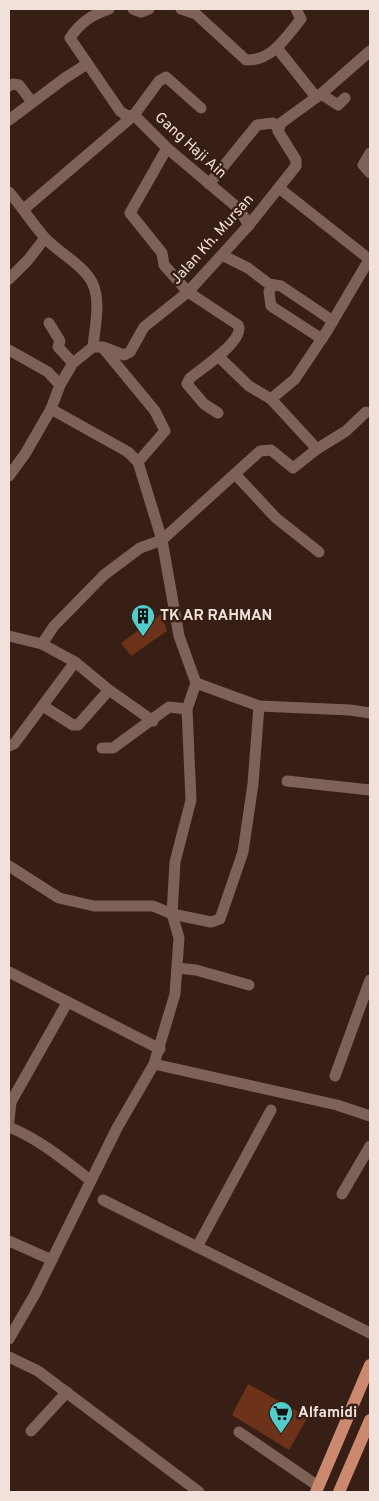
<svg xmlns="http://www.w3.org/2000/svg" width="379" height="1501" font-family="Overpass,sans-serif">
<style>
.building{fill:#6c321a}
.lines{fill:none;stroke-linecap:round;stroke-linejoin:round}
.minor{stroke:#7f6257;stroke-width:11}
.major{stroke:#cb8970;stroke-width:12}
.labels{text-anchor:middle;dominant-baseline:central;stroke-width:5;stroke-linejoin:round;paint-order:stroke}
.street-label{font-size:15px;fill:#f2e1db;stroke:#371f16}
.poi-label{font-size:15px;font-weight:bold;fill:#f2e1db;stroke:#371f16;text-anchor:start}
</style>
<rect width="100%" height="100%" fill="#371f16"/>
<g class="building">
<path d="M161,614L167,631L131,656L121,643Z"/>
<path d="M248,1384L308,1417L289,1450L232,1415Z"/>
</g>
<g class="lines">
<g class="minor">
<path d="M109,9C91,15 80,23 70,38L120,111L127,116L134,115L167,148L238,208L249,225"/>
<path d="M133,9L141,12L149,9"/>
<path d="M181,9L196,14L246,60C272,61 286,37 301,19L296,9"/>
<path d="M277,48L316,97"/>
<path d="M9,86L13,84L19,85L32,102"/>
<path d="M321,94L338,105L345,98"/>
<path d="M9,120L65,78L87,64"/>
<path d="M167,148L130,213L162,253L164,265L188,292L238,325C246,340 201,369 190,378L187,384L204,404L218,413"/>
<path d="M370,153L363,165L370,173"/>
<path d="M209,184L257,125L273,123L278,128"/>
<path d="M279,188L369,259"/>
<path d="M9,192C22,207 32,223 45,238C58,252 77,261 88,276C103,294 95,325 93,347"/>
<path d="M24,209L134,115L159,81L166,77L201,108"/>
<path d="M222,255L248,268L269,284L281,286L333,321"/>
<path d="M9,279L28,260L45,238"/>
<path d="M272,285L269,292L271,306L322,339"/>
<path d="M49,323L60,341L58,347L73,363"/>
<path d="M103,348L155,411L165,431L138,462"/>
<path d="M9,350L48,372L60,385"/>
<path d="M218,356L249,386L271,399"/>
<path d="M317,449L346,431L366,412"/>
<path d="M235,474L276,518L319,552"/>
<path d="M9,476L25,454L51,409L60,385L73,363L93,347H103L124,355L130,352L144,327L188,292L249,225L296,166V160L278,131L281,123L321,94L370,51"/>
<path d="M9,636L42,644L75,662L109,690L153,721"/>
<path d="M42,644L54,626L104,575L140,548L162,540L260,451L271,450L293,468L317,449L271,399L295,379L327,331L370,258"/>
<path d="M196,683L259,706L350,710L370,713"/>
<path d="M43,706L73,725H78L109,690"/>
<path d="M9,746L14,744L75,662"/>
<path d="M102,748H113L169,707L187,709"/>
<path d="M287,781L370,790"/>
<path d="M9,866L59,898L94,906H153L172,914L211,922L220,919L243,852L253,784L259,706"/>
<path d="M177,968L196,970L249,985"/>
<path d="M9,972L160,1049"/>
<path d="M154,1064L337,1105L370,1116"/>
<path d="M335,1076L370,980"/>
<path d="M9,1121L11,1102L67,1003"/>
<path d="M9,1127C39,1139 64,1160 90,1180"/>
<path d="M342,1194L370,1146"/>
<path d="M103,1200L370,1333"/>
<path d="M9,1241L52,1260"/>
<path d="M197,1247L271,1110"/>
<path d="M9,1339L35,1294L117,1128L154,1064L175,994L179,938L172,914L175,862L191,800L187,709L196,683L179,636L162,540L138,462L128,452L51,409"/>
<path d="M9,1357L38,1371L199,1492"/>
<path d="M31,1431L67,1392"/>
<path d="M239,1432L318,1486"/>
</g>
<g class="major">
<path d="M316,1492L370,1365"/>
<path d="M339,1492L370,1420"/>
</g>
</g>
<defs>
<g id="building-pin" transform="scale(1.25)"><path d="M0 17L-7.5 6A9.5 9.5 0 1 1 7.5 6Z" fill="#53cdc9" stroke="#371f16"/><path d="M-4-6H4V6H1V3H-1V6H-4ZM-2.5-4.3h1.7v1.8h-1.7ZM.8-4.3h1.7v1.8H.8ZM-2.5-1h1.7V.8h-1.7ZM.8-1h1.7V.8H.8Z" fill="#111"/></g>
<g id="supermarket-pin" transform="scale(1.25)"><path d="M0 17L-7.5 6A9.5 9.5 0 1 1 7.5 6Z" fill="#53cdc9" stroke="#371f16"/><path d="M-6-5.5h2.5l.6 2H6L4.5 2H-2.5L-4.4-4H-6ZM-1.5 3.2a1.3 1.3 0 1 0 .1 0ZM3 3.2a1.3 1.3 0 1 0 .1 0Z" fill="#111"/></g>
</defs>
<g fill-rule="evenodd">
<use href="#building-pin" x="143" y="616"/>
<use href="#supermarket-pin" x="281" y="1413"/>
</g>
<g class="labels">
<g class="street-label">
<text transform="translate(190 146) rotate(42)">Gang Haji Ain</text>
<text transform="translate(213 240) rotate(-48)">Jalan Kh. Mursan</text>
</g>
<g class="poi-label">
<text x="160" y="616">TK AR RAHMAN</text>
<text x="298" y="1413">Alfamidi</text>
</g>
</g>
<rect width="379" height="1501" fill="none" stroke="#f2e1db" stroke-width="20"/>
</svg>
